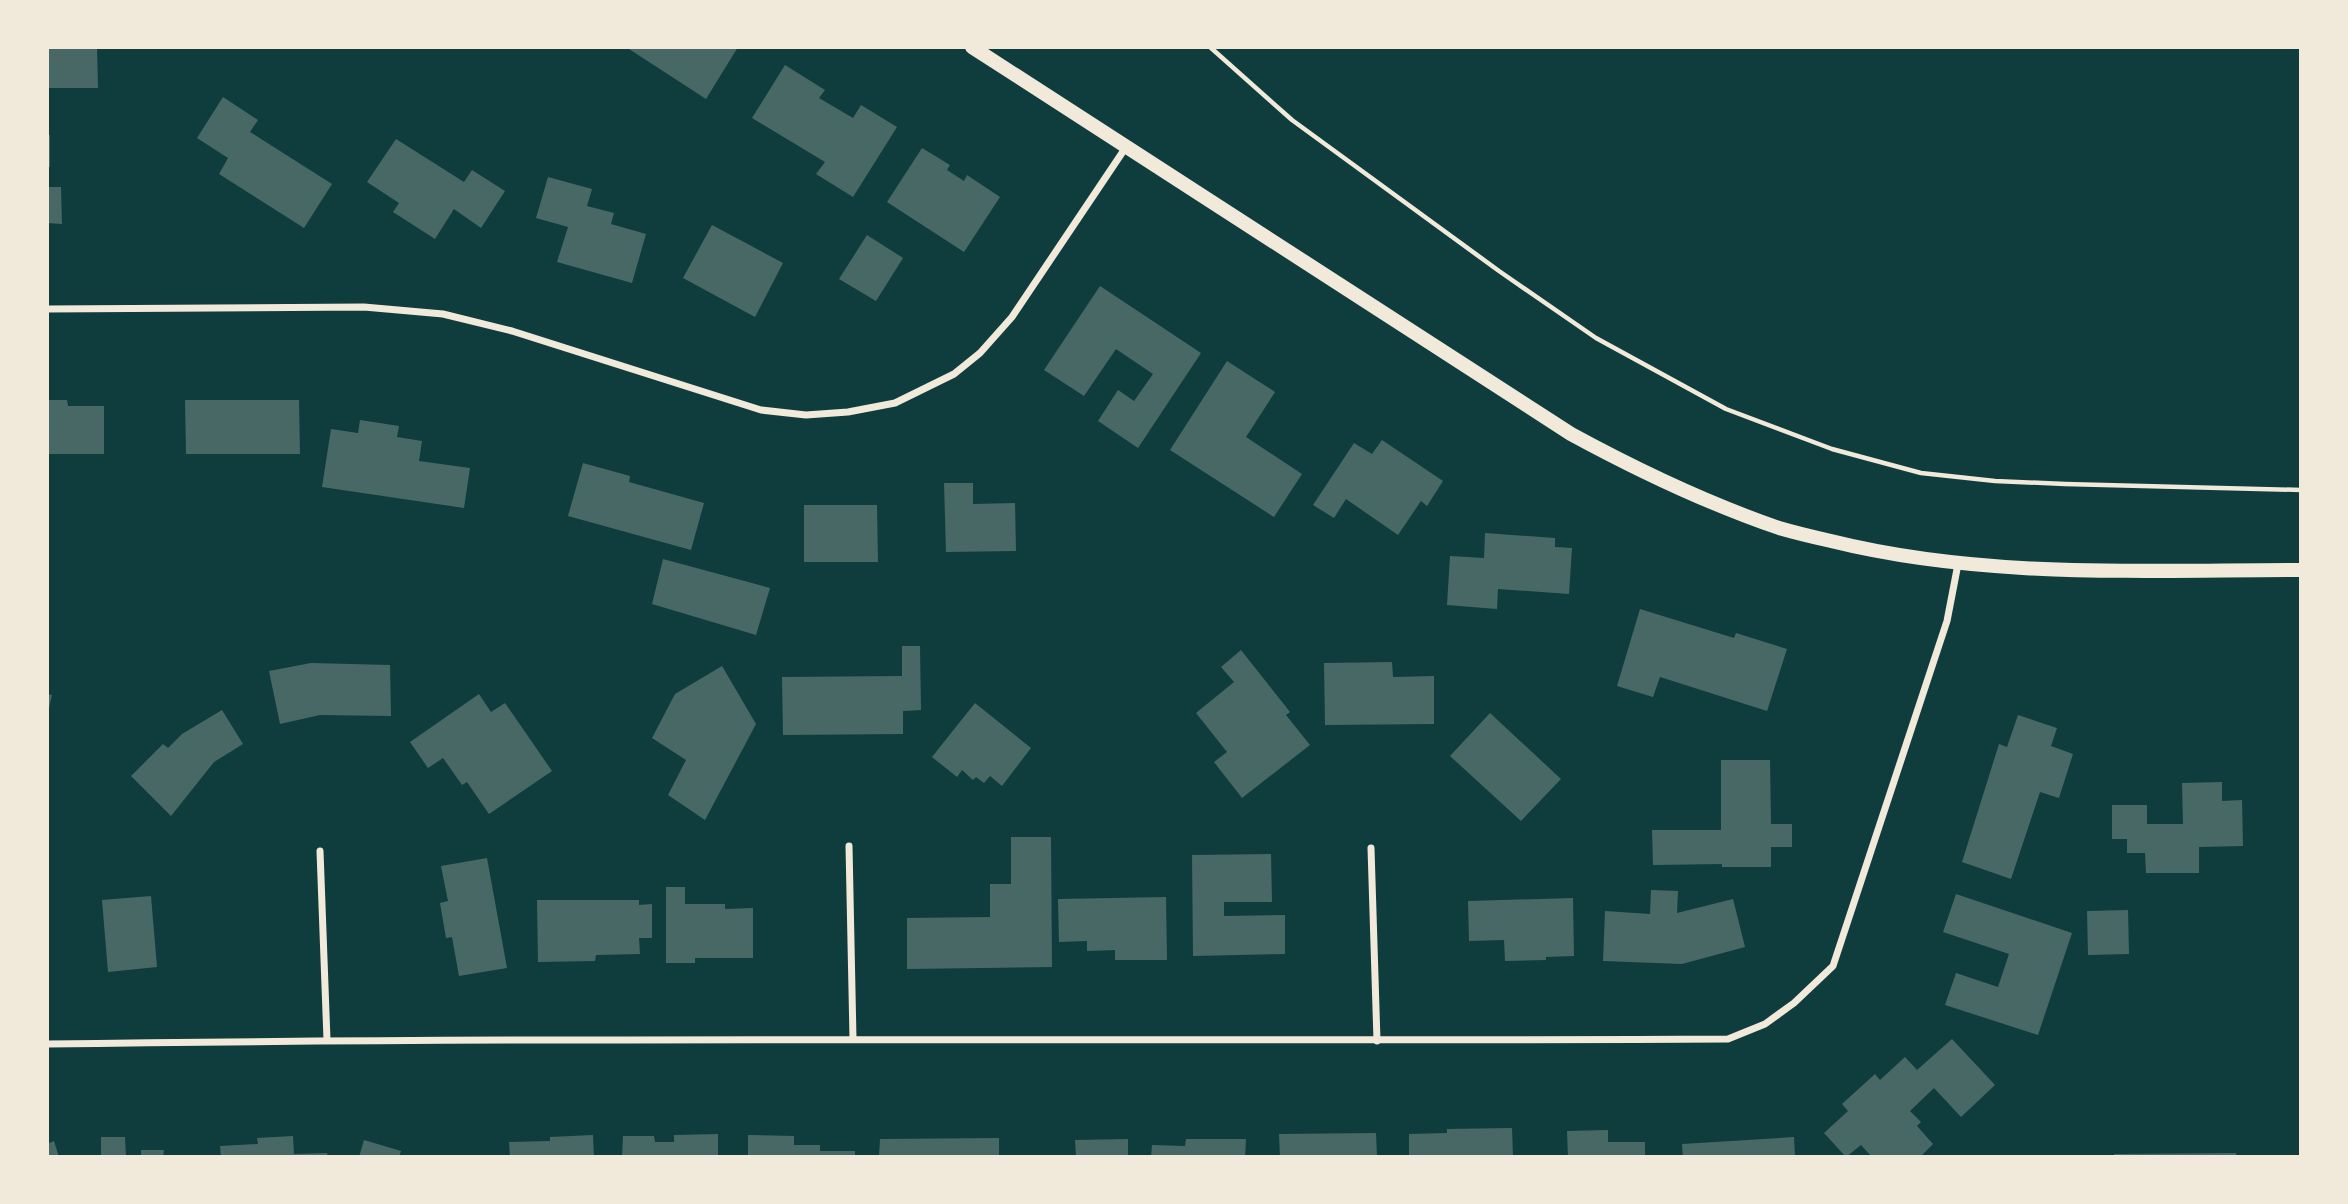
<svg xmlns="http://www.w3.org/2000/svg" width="2348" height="1204" font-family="Inter,sans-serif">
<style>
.building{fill:#486865}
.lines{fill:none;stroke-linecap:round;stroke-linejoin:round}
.path{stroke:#f1e9da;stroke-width:4.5}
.minor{stroke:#f1e9da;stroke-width:7}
.secondary{stroke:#f1e9da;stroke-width:14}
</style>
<rect width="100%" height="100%" fill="#0f3d3e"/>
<g class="building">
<path d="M47,47H97L98,88H47Z"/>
<path d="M626,47H738L706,99Z"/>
<path d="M785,65L825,90L819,98L853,118L861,105L897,127L853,197L816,174L825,162L752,118Z"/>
<path d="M223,97L258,120L250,132L332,184L304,228L219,174L228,158L197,138Z"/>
<rect x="47" y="135" width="3" height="32"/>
<path d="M396,139L464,182L472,170L505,191L481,228L454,209L435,239L393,212L399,203L367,182Z"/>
<path d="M922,148L950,165L947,170L964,181L967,175L1000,197L964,252L887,202Z"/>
<path d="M548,177L592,189L587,206L614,213L611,224L646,234L632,283L557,262L568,227L536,218Z"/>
<path d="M47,187H61L62,224L47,223Z"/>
<path d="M712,225L783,263L755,317L683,278Z"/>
<path d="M867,235L903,258L876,301L839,279Z"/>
<path d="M1100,286L1201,353L1138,448L1098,421L1118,390L1134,401L1153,374L1116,349L1084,396L1044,370Z"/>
<path d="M1227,361L1275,392L1246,437L1302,474L1274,517L1170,450Z"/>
<path d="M47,400H67L68,406H104V454H47Z"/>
<path d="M185,400H299L300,454H186Z"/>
<path d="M360,420L399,426L397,437L422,441L419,461L470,468L464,508L322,487L331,429L358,433Z"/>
<path d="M1382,440L1443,481L1427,506L1421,501L1398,535L1346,499L1334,518L1313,505L1354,443L1372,454Z"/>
<path d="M583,463L630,476L629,482L704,503L691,550L568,516Z"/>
<path d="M944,483H973V504L1015,503L1016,551L946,552Z"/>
<path d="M804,505H877L878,562H804Z"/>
<path d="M1485,533L1555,538V547L1572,548L1569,594L1498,589L1497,609L1447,605L1450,556L1484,558Z"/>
<path d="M663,559L770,588L756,635L652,604Z"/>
<path d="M1640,609L1734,638L1736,633L1787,649L1767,711L1660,677L1653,697L1617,686Z"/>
<path d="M902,646H920L921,710L903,711V734L783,735L782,677L902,676Z"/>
<path d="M1241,650L1290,712L1286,715L1310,745L1242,798L1214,762L1227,752L1196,713L1234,682L1221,667Z"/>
<path d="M1392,662L1393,677L1434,676V724L1325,725L1324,663Z"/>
<path d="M311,663L390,665L391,716L320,715L280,724L269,671Z"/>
<path d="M722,666L756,724L705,820L668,795L686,760L652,738L675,694Z"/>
<path d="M47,694L52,695L48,712L47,711Z"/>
<path d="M479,694L491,712L505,703L552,771L489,814L467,782L462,785L443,758L428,768L410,742Z"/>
<path d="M975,703L1031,748L1002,786L990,776L984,783L976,777L973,780L962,770L957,777L932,757Z"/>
<path d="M222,710L243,744L214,762L171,816L131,776L163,744L168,748L182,734Z"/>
<path d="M1490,713L1561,779L1521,821L1450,756Z"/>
<path d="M2018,715L2057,728L2051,746L2073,754L2059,798L2040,792L2011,879L1962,862L1999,744L2007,747Z"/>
<path d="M1721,760H1770L1771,824H1792V847H1771V867H1722V864L1653,865L1652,830H1721Z"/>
<path d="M2222,782V801L2242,800L2243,846L2199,847V873H2146L2145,853H2127V839H2112V805H2147V824H2183L2182,783Z"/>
<path d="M1011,837H1051L1052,967L907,969V918L990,917V884H1011Z"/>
<path d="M1271,854L1272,902H1224V916L1285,915V954L1193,956L1192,855Z"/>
<path d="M487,858L507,968L459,976L452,937L446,938L440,903L448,901L441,866Z"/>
<path d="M666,887H685V904H725V909L753,908V958H695V963H666Z"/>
<path d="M1651,890L1678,891L1677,913L1733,899L1745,947L1682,964L1603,961L1605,911L1650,914Z"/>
<path d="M1956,894L2072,933L2038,1035L1945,1005L1956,973L1998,987L2009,954L1943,932Z"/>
<path d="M151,896L157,967L108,972L102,900Z"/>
<path d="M1166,897L1167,960H1115V950L1087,951V941L1059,942L1058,899Z"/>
<path d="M1573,898L1574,956L1546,957V960L1505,961L1504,940L1469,941L1468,901Z"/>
<path d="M537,900H639V905L652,904V938H639L640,954L596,955L595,961L538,962Z"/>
<path d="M2128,910L2129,954L2088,955L2087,911Z"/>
<path d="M1952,1039L1995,1085L1961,1117L1934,1088L1910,1111L1921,1122L1917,1126L1933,1144L1920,1157H1872L1861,1145L1846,1157L1824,1133L1848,1111L1842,1104L1875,1074L1880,1080L1905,1057L1917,1070Z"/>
<path d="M1512,1128L1513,1157H1409V1134L1447,1133V1129Z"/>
<path d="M1608,1130V1142H1645V1157H1568L1567,1131Z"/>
<path d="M1376,1133L1377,1157H1280L1279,1134Z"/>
<path d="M718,1134V1157H622L623,1136H654L655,1142H674V1135Z"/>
<path d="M593,1135L594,1157H510L509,1142L550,1141V1137Z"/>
<path d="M748,1135L794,1136V1145H820V1151H855V1157H748Z"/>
<path d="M293,1136L294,1154L327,1153L328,1157H221L220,1146L258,1144L257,1138Z"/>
<path d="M101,1137H125L126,1157H101Z"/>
<path d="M1794,1137L1795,1157H1683L1682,1144Z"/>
<path d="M999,1138V1157H879L880,1139Z"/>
<path d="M1128,1139V1157H1076L1075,1140Z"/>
<path d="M1186,1139H1246L1245,1157H1151L1152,1145L1185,1146Z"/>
<path d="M364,1140L401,1151L399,1157H359Z"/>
<path d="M54,1141L59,1157H47V1144Z"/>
<path d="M141,1150H164L163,1157H141Z"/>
<path d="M2236,1153L2237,1157H2114V1154Z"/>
</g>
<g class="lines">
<path class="path" d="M1210,47L1292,120L1499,271L1596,338L1726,409L1832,449L1921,473L1995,481L2065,484L2301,490"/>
<g class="minor">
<path d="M47,309L364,307L443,314L512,331L761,410L806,415L848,412L895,403L954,374L980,353L1012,317L1126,147"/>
<path d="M849,846L853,1039"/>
<path d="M1371,848L1377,1041"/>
<path d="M320,851L327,1040"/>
<path d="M47,1044C607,1036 1168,1042 1728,1039L1765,1024L1794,1003L1833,966L1947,621L1958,564"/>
</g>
<path class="secondary" d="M972,47L1571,434C1639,471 1706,503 1779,528C1796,533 1813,537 1831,541C1984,579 2143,570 2301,570"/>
</g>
<rect width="2348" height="1204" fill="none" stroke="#f1e9da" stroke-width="98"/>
</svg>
